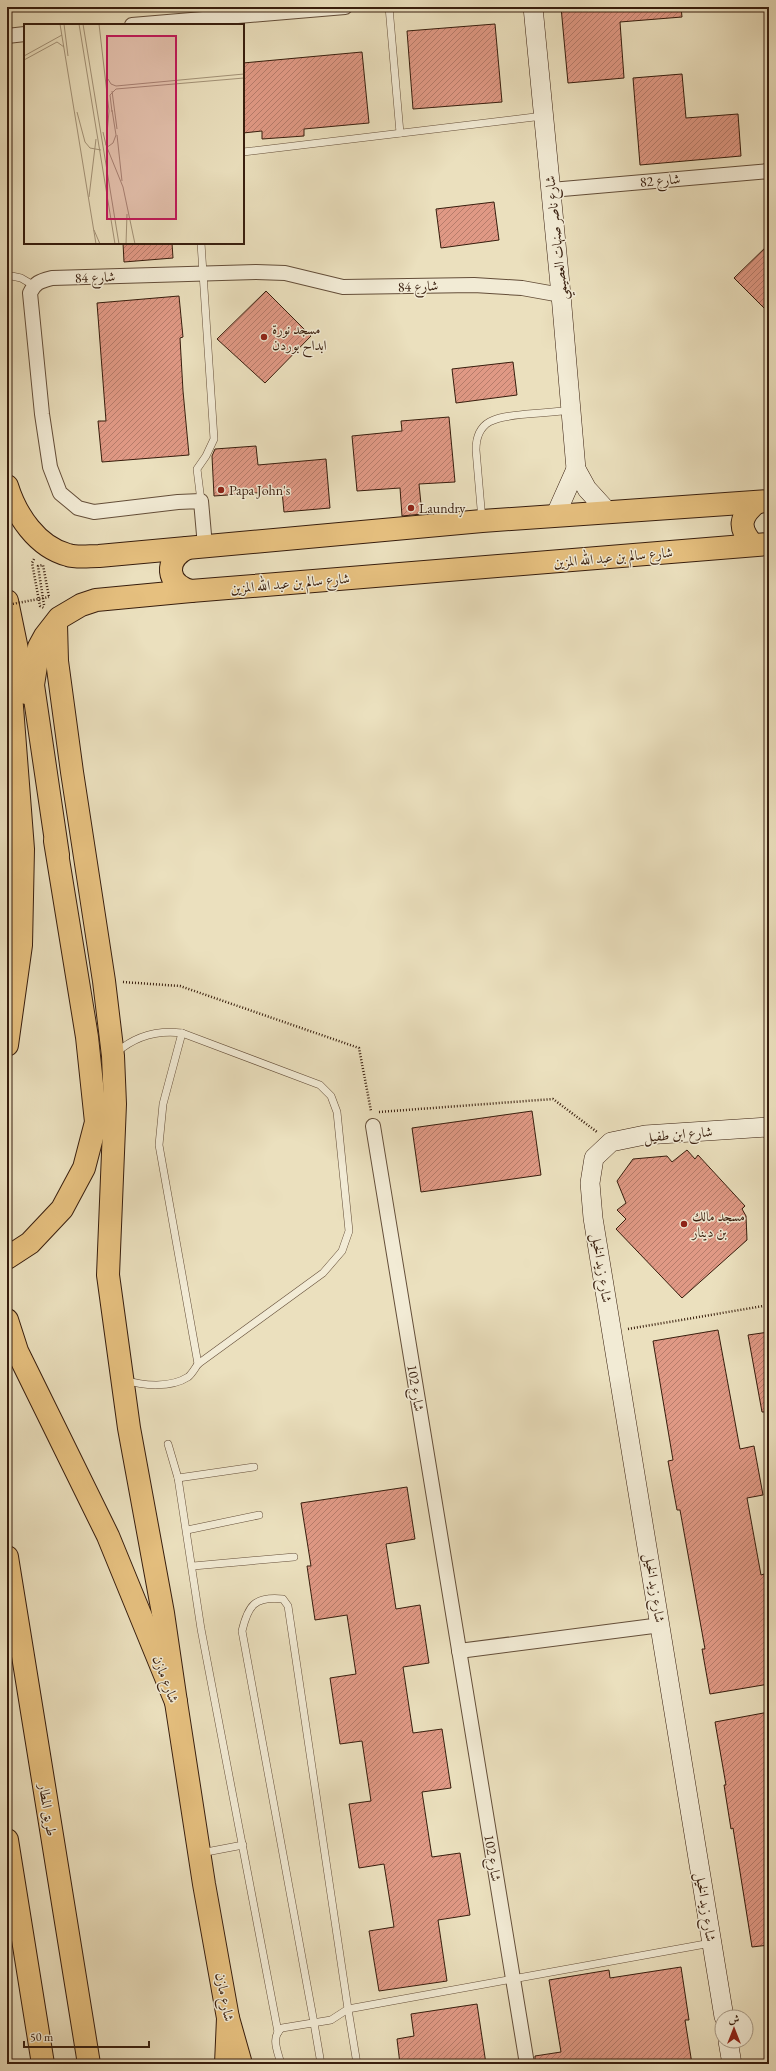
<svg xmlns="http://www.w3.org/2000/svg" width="776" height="2071" font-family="'EB Garamond',Amiri,serif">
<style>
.building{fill:url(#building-hatch);stroke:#371d0d}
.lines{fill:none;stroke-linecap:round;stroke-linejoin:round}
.lane-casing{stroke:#644e39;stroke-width:8}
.street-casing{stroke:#644e39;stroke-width:16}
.secondary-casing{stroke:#371d0d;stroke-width:20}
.primary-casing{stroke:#371d0d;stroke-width:24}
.highway-casing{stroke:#371d0d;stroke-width:24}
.path{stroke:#371d0d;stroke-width:2.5;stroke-dasharray:1 2;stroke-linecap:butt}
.lane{stroke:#f2ebd5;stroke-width:7}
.street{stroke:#f2ebd5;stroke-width:14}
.secondary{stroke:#f2ebd5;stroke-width:19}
.primary{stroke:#e6c07f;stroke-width:22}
.highway{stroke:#e6c07f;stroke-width:22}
.path-bridge{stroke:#371d0d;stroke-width:2.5;stroke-dasharray:1 2;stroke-linecap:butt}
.poi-dot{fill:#8f2418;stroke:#f2ebd5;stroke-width:1.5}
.labels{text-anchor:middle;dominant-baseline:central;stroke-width:3;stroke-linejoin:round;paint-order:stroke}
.street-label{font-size:14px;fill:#371d0d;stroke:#f2ebd5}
.poi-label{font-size:14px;fill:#371d0d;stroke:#f2ebd5;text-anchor:start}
.inset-road{fill:none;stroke:#a39277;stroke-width:1}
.view{fill:#c2185b;fill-opacity:0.15;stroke:#c2185b;stroke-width:2}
.inset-edge{fill:none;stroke:#371d0d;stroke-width:2}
</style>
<defs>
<pattern id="building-hatch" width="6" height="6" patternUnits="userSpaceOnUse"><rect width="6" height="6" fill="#e09985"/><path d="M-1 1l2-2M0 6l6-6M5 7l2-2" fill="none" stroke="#b67c6b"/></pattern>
</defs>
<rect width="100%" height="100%" fill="#ebe0be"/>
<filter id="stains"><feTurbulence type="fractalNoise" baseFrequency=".005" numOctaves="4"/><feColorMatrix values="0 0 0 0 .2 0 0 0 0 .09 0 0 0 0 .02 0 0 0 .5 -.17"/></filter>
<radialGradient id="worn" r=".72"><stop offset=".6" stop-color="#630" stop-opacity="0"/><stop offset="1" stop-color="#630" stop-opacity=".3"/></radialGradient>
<g class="building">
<path d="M561,7H681L682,17L620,22L624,78L568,83Z"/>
<path d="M495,24L502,102L413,109L407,31Z"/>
<path d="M362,52L369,123L304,129V136L262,139V131L243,133V63Z"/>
<path d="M682,74L686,118L738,114L741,156L640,165L633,78Z"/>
<path d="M494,202L499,240L441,248L436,209Z"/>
<path d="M123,243H172L173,258L124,262Z"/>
<path d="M769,244V313L734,278Z"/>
<path d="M266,291L311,336L265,383L217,339Z"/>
<path d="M179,296L183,337L180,338L183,391L189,455L102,462L98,421H106L97,303Z"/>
<path d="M513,362L517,395L456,403L452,369Z"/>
<path d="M449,417L455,482L419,484L422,514L402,516L400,488L357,491L352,436L402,431L401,421Z"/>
<path d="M256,446L258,465L326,459L330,508L284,512L282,491L214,496L212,456L215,449Z"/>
<path d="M532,1111L541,1175L421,1192L412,1128Z"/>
<path d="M687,1150L695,1159L698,1155L745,1206L742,1209L746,1216L747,1240L682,1298L616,1229L626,1219L617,1210L626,1203L617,1181L633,1159L667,1156L672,1162Z"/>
<path d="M718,1330L740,1449L754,1446L763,1495L747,1498L761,1575L764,1574L769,1604V1684L710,1694L702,1649H705L691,1571L680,1510H677L668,1461L673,1460L653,1341Z"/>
<path d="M769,1332V1412H762L748,1335Z"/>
<path d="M407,1487L415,1539L386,1544L396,1609L420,1605L429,1663L403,1667L413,1733L442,1729L451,1788L422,1792L432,1857L460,1853L470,1915L438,1920L447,1981L379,1991L369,1931L394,1927L384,1864L359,1868L349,1804L371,1801L362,1741L340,1744L330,1678L356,1674L347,1615L315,1620L307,1566H311L301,1503Z"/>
<path d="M769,1712V1945L752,1947L733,1828L731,1829L724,1785H726L715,1722Z"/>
<path d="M681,1967L689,2020H685L692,2064H535V2056L561,2052L549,1980L609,1970L610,1978Z"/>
<path d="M477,2004L486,2064H400L397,2039L414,2036L411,2014Z"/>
</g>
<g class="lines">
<g class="lane-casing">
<g id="lane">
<path d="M389,7L400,133"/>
<path d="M243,152L543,116"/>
<path d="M7,275L21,278L33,285"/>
<path d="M201,501L197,469L206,456L214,439L201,243"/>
<path d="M482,520L476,450C476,417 501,417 527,414C542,413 556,412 571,410"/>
<path d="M182,1033L163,1104L159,1145L198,1364"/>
<path d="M116,1053C135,1036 157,1030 182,1033L320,1085L331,1096L337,1112L349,1231L342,1251L323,1273L198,1364C195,1368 192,1374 188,1377C171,1388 143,1386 125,1380"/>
<path d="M168,1444L178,1478L201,1629L278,2032"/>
<path d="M178,1478L254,1467"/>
<path d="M187,1530L259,1515"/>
<path d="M193,1566L294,1557"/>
<path d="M201,1853L243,1845"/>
<path d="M281,2064C278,2052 270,2037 282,2028L331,2020L348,2009L288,1606L283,1599C254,1596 248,1606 242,1631L314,2023L321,2064"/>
<path d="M357,2064L348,2009L711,1943"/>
</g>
</g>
<g class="street-casing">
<g id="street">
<path d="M132,25L345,7"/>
<path d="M7,36L25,34"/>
<path d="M551,190L769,171"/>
<path d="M205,546L201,501L178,502L94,512L78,508L60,493L50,467L42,414L30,293C35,282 41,281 52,278L256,272L285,273L343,287L474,285L522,288L561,295"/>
<path d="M373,1126L527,2064"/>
<path d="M459,1651L661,1625"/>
</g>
</g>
<g class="secondary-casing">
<g id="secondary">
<path d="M533,7L561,295L576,469L587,489L607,511"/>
<path d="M556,514L576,469"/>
<path d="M724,2017L593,1218L590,1183L594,1158L611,1142L645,1135L769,1127"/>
<path d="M728,2041L732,2064"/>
</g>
</g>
<g class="primary-casing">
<g id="primary">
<path d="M7,486C16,515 37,547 68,555C77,558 89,556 99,556L482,521L769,501"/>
<path d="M753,545C738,528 739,517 757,502"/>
<path d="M187,548C164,560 166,584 191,591"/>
<path d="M7,601L26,693"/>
<path d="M56,624L57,661L72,772L104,981L113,1056L115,1104L108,1275L129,1428L163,1613L176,1702"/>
<path d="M58,855L33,685L39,647L45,636L59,618L81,605L96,600L191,591L769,544"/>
<path d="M7,1045L21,945L23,849L9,668"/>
<path d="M7,1258L30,1243L62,1209L84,1168L96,1122L87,1037L55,841"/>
<path d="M7,1320L17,1351L108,1536L176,1702L204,1884L228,2018L241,2064"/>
</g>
</g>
<g class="highway-casing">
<g id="highway">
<path d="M7,1557L89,2064"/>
<path d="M7,1840L43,2064"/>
<path d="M226,2064L228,2018"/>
</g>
</g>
<g class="path">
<path d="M34,559L32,563L40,606L44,608"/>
<path d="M44,605L38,566L43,565L49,597"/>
<path d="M123,982L180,986L359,1048L371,1111"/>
<path d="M379,1112L553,1099L597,1132"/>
<path d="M628,1329L769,1305"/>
</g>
<use href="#lane" class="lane"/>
<use href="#street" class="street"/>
<use href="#secondary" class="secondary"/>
<use href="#primary" class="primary"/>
<use href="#highway" class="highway"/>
<path class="path-bridge" d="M7,605L49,597"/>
</g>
<g class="poi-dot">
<circle cx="264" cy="337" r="4"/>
<circle cx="221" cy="490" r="4"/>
<circle cx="411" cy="508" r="4"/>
<circle cx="684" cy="1224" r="4"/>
</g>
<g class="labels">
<g class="street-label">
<text transform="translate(660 180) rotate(-5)">شارع 82</text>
<text transform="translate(556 238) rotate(-96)">شارع ناصر صنهات العصيمي</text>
<text transform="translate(95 277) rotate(-2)">شارع 84</text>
<text transform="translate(418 286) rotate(-2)">شارع 84</text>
<text transform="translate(613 557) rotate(-5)">شارع سالم بن عبد الله المزين</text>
<text transform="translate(290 583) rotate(-5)">شارع سالم بن عبد الله المزين</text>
<text transform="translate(678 1134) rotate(-5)">شارع ابن طفيل</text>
<text transform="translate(602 1268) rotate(81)">شارع زيد الخيل</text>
<text transform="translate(416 1388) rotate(81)">شارع 102</text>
<text transform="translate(655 1588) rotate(81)">شارع زيد الخيل</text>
<text transform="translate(166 1679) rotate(69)">شارع مازن</text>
<text transform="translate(48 1810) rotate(81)">طريق المطار</text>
<text transform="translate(493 1858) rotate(81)">شارع 102</text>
<text transform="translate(706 1907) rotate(81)">شارع زيد الخيل</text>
<text transform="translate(225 1997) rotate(79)">شارع مازن</text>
</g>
<g class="poi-label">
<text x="272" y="329">مسجد نورة<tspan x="272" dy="16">ابداح بوردن</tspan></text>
<text x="229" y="490">Papa John's</text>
<text x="419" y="508">Laundry</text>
<text x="692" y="1216">مسجد مالك<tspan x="692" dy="16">بن دينار</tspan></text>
</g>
</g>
<g transform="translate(24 24)">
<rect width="220" height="220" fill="#ebe0be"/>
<path class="inset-road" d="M36,0L72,220M40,0L44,32M55,0L91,220M59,0L95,220M75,0L85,87L82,121L99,163L111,220M0,32L38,11M0,36L33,18L40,23M84,55L87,60L92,62L220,50M88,67L93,105M53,88L61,118L66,124L77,126M88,88L86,71L92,65L220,54M79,108L82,121M93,111L98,157M82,124L89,119L92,111L88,86M65,173L72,115M70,206L76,220M102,220L103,190"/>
<path class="view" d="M83,12H152V195H83Z"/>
<rect width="220" height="220" class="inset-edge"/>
</g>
<rect width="776" height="2071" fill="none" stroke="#ebe0be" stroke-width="24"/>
<rect x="8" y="8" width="760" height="2055" fill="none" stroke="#371d0d" stroke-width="2"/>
<rect x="12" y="12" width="752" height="2047" fill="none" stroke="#371d0d"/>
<g transform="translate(734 2029)"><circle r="19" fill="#f2ebd5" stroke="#a79985"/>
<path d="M0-3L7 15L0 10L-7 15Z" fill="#8f2418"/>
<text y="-6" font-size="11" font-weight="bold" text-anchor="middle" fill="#371d0d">ش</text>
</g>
<path d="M24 2041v6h125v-6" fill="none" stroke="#371d0d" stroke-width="2"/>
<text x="30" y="2041" font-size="12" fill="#371d0d" stroke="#f2ebd5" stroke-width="3" paint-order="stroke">50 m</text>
<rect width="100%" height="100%" filter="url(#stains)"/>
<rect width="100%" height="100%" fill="url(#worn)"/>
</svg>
